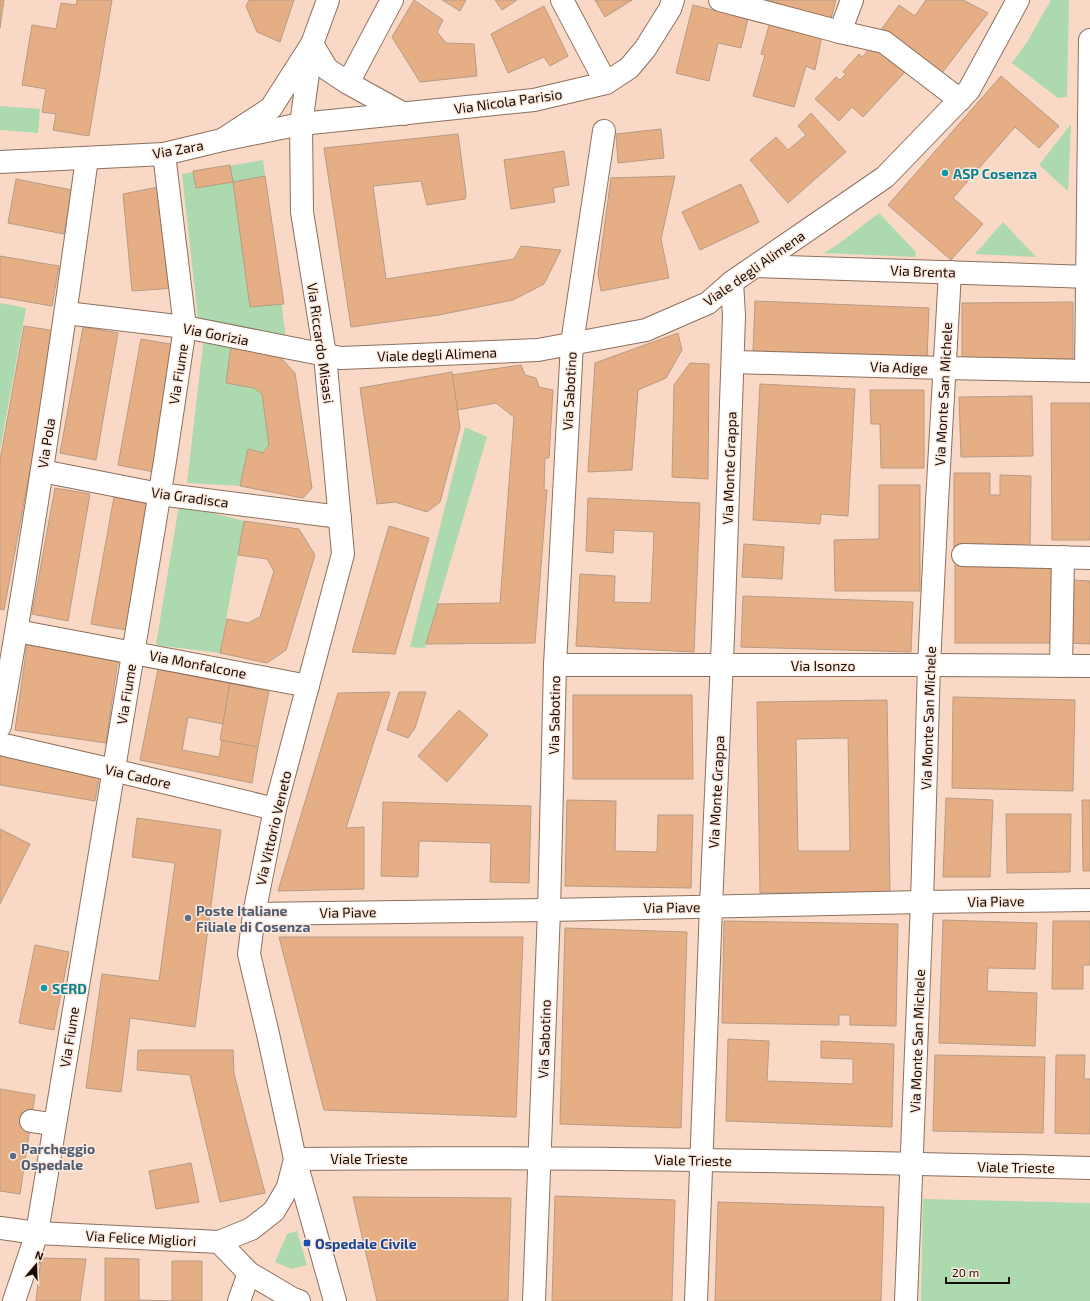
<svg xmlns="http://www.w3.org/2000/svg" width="1090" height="1301" font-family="'Exo 2',sans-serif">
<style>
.green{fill:#acd9ad}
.building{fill:#e5ae84;stroke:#b79b86;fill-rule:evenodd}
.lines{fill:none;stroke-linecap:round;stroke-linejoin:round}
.minor-casing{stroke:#8c705e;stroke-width:24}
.major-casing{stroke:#8c705e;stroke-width:24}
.minor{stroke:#fff;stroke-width:22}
.major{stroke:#fff;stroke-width:22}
.culture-dot{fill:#0f9aa8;stroke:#fde9dd;stroke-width:1.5}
.service-dot{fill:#5c6f8a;stroke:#fde9dd;stroke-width:1.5}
.transit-dot{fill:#1a4fb4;stroke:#fde9dd;stroke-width:1.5}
.labels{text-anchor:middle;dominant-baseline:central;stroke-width:3;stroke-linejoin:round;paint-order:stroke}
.street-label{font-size:14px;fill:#170d06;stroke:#fde9dd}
.culture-label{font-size:14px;font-weight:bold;fill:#0d838f;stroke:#fde9dd;text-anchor:start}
.service-label{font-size:14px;font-weight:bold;fill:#4e5e75;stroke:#fde9dd;text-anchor:start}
.transit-label{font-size:14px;font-weight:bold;fill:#164399;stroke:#fde9dd;text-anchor:start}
</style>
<rect width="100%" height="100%" fill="#f9d9c5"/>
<g class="green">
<path d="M1051,0H1069L1067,97L1058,98L1012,63L1027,42Z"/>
<path d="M0,106L40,109L38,133L0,130Z"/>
<path d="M1071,124L1068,191L1039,165Z"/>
<path d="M263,160L286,339L198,318L182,174Z"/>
<path d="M879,213L916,252L915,257L824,253L837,245Z"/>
<path d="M1003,222L1036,257L975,254Z"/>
<path d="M0,303L26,308L0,450Z"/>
<path d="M204,336L231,346L254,388L262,394L269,445L263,453L248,449L240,486L187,483Z"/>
<path d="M465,427L487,437L425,648L410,647Z"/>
<path d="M179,505L244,521L220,653L156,645Z"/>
<path d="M923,1199L1090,1203V1301H921Z"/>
<path d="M297,1231L307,1265L292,1269L275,1262L287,1234Z"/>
</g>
<g class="building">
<path d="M0,0H4L0,28Z"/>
<path d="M77,0H112L89,136L53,130L56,114L42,112L46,89L22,85L32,25L56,29L61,3L76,5Z"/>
<path d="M249,0H294L280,42L257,32L246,6Z"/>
<path d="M414,0L443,20L437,32L446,43L474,44L477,76L420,82L392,37Z"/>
<path d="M442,0H466L460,11Z"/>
<path d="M495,0H517L502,10Z"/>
<path d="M595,0H632L605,17Z"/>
<path d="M753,0H836L830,22Z"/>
<path d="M926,0H963L988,13L942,73L881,30L899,5L915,16Z"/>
<path d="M693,5L748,19L741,48L718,43L709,81L676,73Z"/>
<path d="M544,6L568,56L550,66L544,57L508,73L491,34Z"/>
<path d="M770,22L822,36L815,70L806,66L794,107L753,96L765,55L761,54Z"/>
<path d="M874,44L905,72L863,117L852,107L839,121L815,99L836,77L840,80L846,74L843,72L859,54L862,57Z"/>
<path d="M1001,76L1059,126L1039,148L1015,127L953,198L983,224L951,260L888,205Z"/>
<path d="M811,113L846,152L788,203L750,160L776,137L788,150L806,135L798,126Z"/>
<path d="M661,129L664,158L618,163L616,134Z"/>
<path d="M458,134L466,194L465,199L427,205L421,181L373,186L386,279L514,259L521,246L561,250L544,284L513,300L439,315L351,327L324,148Z"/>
<path d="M564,151L569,185L553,188L555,202L511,209L504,160Z"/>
<path d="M230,165L233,182L196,188L193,171Z"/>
<path d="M265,176L284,304L250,307L233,182Z"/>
<path d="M675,176L661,239L669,278L601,291L598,274L611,178Z"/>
<path d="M16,179L72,190L64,234L8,223Z"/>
<path d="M741,184L759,222L700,250L682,212Z"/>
<path d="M163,186L175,288L132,291L123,194Z"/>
<path d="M0,256L59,266L52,306L0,297Z"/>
<path d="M755,301L929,308L927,359L753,352Z"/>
<path d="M1073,302V359H962V303Z"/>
<path d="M24,326L56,331L4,610L0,609V460Z"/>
<path d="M83,327L118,333L96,460L60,453Z"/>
<path d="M678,333L682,350L666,378L638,390L632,470L588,472L595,363Z"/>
<path d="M141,339L176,345L154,472L118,465Z"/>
<path d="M231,346L280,357L295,373L312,488L303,498L240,486L248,449L263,453L269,445L262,394L254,388L226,383Z"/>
<path d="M690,363L709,364L708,479L672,477L674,385Z"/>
<path d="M521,365L525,375L536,378L539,387L553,390L549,458H545L544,490H547L535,643L426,644L438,604L500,603L514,417L496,403L457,410L452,375Z"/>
<path d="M452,372L460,427L440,502L427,512L395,502L377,504L360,388Z"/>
<path d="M760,384L855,389L848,516L821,514L820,524L753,520Z"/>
<path d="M870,390H924V468H881L880,424H871Z"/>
<path d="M1032,396L1033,456L961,457L959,397Z"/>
<path d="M1051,403H1090V540H1052Z"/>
<path d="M954,473H990V495H1000V475L1031,476L1030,548L954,547Z"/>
<path d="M879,485H920V591H835L834,540L879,539Z"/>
<path d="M55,488L90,494L68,621L32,614Z"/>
<path d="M114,497L149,504L126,630L91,624Z"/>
<path d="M588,498L700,503L694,652L576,646L580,574L615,576L614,602L651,603L654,532L614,530L613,553L586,551Z"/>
<path d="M244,521L299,529L315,555L286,650L267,663L220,653L227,619L248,623L260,617L274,571L267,559L238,555Z"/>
<path d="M389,526L429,538L395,654L352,652Z"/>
<path d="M744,544L784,547L782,579L742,577Z"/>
<rect x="955" y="565" width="99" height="78"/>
<path d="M1071,580L1090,581V644L1069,643Z"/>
<path d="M743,596L913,602L911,652L741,647Z"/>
<path d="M27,645L118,659L106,743L15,730Z"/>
<path d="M158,669L230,683L223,724L188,717L182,750L219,757L222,740L258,747L252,783L140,760Z"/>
<path d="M230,683L269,691L258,747L220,740Z"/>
<path d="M390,692L346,828L364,827V889L278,891L338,693Z"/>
<path d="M399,692H426L415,728L408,738L387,730Z"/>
<path d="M573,695H692L693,779H573Z"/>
<path d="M953,697L1075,700L1073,791L952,788Z"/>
<path d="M887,700L890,892L760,893L757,702ZM848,738L850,851H798L796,739Z"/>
<path d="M459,710L488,735L447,782L418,756Z"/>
<path d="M0,756L100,773L95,801L0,785Z"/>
<path d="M946,798L993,800L990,877H943Z"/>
<path d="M567,800L616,801L615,851L657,852L658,815H693L691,888L565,886Z"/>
<path d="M1082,800H1090V871H1083Z"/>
<path d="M383,802L531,806L529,883L490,882L491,843L419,841L418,877L381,876Z"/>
<path d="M1006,814H1071L1070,872L1007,873Z"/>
<path d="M137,818L221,830L195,1027L130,1018L121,1092L86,1088L102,974L159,981L175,863L132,857Z"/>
<path d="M0,829L30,844L0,904Z"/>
<path d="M943,920L1037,923L1035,969L988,968L987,991L1037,993L1035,1046L939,1043Z"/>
<path d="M724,921L898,924L896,1026L850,1025V1015H839V1025L722,1023Z"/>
<path d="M1053,921H1090V965H1083V989H1052Z"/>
<path d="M565,928L687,932L681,1128L560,1124Z"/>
<path d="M279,937H523L516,1117L324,1110Z"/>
<path d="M35,945L69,952L54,1030L19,1023Z"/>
<path d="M728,1039L769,1041L767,1081L853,1084V1059L821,1058V1041L894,1044L892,1127L726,1121Z"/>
<path d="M138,1050H233L234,1074L265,1193L220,1202L190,1075L137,1070Z"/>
<path d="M935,1055L1045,1057L1043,1133L933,1131Z"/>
<path d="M1056,1055H1085L1084,1079H1090V1134L1055,1133Z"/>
<path d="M0,1089L35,1095L20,1194L0,1191Z"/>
<path d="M191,1163L199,1202L156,1209L149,1171Z"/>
<path d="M555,1196L675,1200L672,1301H552Z"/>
<path d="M353,1197L511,1198L508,1301H377Z"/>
<path d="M718,1202L884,1207L881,1301H715Z"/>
<path d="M41,1258L86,1259L80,1301H36Z"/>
<path d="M105,1258L139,1259V1300L172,1301V1261H202V1301H105Z"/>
</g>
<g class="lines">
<g class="minor-casing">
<g id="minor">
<path d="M562,0L606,83"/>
<path d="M720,0L840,32L884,42L960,100"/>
<path d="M840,32L852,0"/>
<path d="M348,83L392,0"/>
<path d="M222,140L301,124L534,100L606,83L629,68L645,49L670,9L673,0"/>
<path d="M0,162L164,154L222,140L271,108L312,44L327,69L348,83L404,114"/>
<path d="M756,266L1090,277"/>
<path d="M66,313L185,327L341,358L538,350L646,330L708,303L732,282L885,177L969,90L1018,0"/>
<path d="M733,362L945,368L1090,371"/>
<path d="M1086,370L1090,40"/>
<path d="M42,471L159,494L340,517"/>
<path d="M963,555L1090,558"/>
<path d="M17,631L308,686"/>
<path d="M555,665H929L1090,666"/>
<path d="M1061,666L1063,557"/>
<path d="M0,726C33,538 61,348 87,158"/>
<path d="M0,744L113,770L275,809"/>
<path d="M254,914L549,910L922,902L1090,900"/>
<path d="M31,1121L44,1123"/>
<path d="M219,1242L249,1273L293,1299L299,1301"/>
<path d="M14,1301L37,1233L165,461L185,327L164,154"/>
<path d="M239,1301L249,1273"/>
<path d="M335,1301L295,1159C560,1156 825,1161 1090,1168"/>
<path d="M534,1301L549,910L555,665L572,343L604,131"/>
<path d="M696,1301L711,906L723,637L734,316L732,282"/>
<path d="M906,1301L922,902L929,665L937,502L950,272"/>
</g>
</g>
<g class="major-casing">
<path id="major" d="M0,1228L37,1233L219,1242L251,1229L274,1211L288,1187L295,1159L268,1034L249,954L254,914L275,809L343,554L325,355L302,212L301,124L312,44L328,0"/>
</g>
<use href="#minor" class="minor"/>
<use href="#major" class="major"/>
</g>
<g class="culture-dot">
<circle cx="945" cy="173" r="4"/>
<circle cx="44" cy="988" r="4"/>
</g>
<g class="service-dot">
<circle cx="188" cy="918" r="4"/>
<circle cx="13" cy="1156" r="4"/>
</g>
<rect class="transit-dot" x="303" y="1239" width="8" height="8" rx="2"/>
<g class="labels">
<g class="street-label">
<text transform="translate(508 101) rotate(-8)">Via Nicola Parisio</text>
<text transform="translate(178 149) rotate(-10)">Via Zara</text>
<text transform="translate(754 268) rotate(-35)">Viale degli Alimena</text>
<text transform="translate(923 271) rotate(2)">Via Brenta</text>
<text transform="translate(216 334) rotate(11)">Via Gorizia</text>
<text transform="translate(321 343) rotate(82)">Via Riccardo Misasi</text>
<text transform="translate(437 354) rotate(-2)">Viale degli Alimena</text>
<text transform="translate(899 367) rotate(2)">Via Adige</text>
<text transform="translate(178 374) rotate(-81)">Via Fiume</text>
<text transform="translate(569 391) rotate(-87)">Via Sabotino</text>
<text transform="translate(943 394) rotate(-87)">Via Monte San Michele</text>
<text transform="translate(46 443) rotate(-81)">Via Pola</text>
<text transform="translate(729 468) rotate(-88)">Via Monte Grappa</text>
<text transform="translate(190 497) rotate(8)">Via Gradisca</text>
<text transform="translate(198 664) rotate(11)">Via Monfalcone</text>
<text x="823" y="665">Via Isonzo</text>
<text transform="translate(126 694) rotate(-81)">Via Fiume</text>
<text transform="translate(554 715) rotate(-89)">Via Sabotino</text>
<text transform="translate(928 718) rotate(-88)">Via Monte San Michele</text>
<text transform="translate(138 776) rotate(13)">Via Cadore</text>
<text transform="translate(716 792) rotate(-87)">Via Monte Grappa</text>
<text transform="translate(273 828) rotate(-77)">Via Vittorio Veneto</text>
<text transform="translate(996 901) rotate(-1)">Via Piave</text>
<text transform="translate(672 907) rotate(-1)">Via Piave</text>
<text transform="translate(348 912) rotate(-1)">Via Piave</text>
<text transform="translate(69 1037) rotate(-81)">Via Fiume</text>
<text transform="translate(544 1039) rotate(-88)">Via Sabotino</text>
<text transform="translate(917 1041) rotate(-88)">Via Monte San Michele</text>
<text x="369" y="1158">Viale Trieste</text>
<text transform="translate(693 1160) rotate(1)">Viale Trieste</text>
<text transform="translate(1016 1167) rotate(1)">Viale Trieste</text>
<text transform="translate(141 1238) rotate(3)">Via Felice Migliori</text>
</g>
<g class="culture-label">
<text x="953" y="173">ASP Cosenza</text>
<text x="52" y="988">SERD</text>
</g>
<g class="service-label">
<text x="196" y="910">Poste Italiane<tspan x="196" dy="16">Filiale di Cosenza</tspan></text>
<text x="21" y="1148">Parcheggio<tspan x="21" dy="16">Ospedale</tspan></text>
</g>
<g class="transit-label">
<text x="315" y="1243">Ospedale Civile</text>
</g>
</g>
<g transform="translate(36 1265) rotate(19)" stroke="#fde9dd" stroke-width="3" paint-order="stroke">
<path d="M0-3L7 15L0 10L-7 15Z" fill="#170d06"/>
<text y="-6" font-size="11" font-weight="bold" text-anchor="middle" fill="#170d06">N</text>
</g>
<path d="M946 1277v6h63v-6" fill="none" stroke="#170d06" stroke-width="2"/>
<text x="952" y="1277" font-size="12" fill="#170d06" stroke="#fde9dd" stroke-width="3" paint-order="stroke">20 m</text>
</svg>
